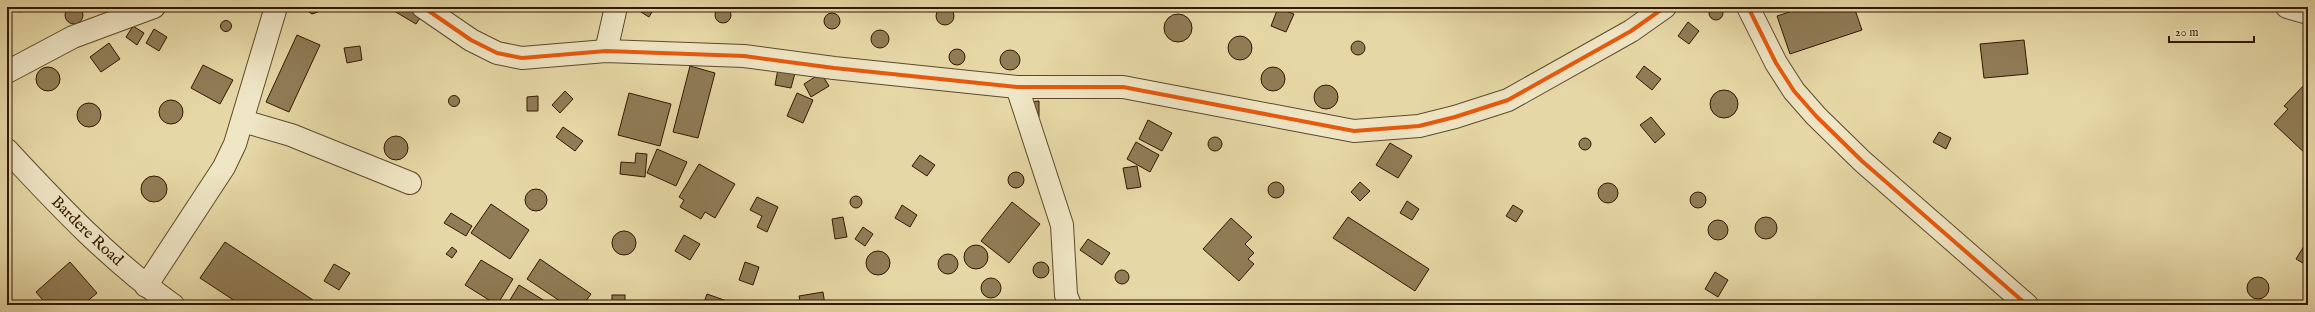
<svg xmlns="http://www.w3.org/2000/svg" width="2315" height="312" font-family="'IM FELL English',serif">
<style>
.building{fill:#907c56;stroke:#321800}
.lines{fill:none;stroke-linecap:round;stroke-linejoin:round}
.minor-casing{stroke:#5f482a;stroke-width:24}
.tertiary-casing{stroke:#5f482a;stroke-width:24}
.minor{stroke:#efe6c5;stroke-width:22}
.tertiary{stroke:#efe6c5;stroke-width:22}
.cycleway-casing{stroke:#efe6c5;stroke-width:6}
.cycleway{stroke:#e8590c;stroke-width:4}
.labels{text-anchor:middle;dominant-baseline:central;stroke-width:3.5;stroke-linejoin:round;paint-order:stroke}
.street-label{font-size:16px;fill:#321800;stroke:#efe6c5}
</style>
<rect width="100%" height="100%" fill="#e6d8a6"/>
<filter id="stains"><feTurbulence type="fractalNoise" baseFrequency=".005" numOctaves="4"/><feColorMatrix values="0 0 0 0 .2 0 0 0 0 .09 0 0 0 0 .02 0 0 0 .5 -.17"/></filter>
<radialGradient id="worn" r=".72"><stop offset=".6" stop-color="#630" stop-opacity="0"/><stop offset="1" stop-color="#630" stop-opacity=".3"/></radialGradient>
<g class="building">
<circle cx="1716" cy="13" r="7"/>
<circle cx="74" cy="15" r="9"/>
<circle cx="723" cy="15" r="8"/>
<path d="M10,7H30L20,12Z"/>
<path d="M308,7H319V9L318,12L312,14L309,12Z"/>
<path d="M396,7H416L424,12L416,24L394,11Z"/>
<path d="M516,7H530L520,10Z"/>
<path d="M633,7H655L649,17Z"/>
<path d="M1805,7H1854L1862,30L1790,54L1777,16Z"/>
<circle cx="945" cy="16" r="9"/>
<path d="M1278,8L1294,14L1286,32L1271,26Z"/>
<circle cx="832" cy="21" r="8"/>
<circle cx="1178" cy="28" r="14"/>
<circle cx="226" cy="26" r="5.5"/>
<path d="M1688,22L1699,31L1689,44L1678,36Z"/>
<path d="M133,26L144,33L137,45L126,37Z"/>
<path d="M154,29L167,37L159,51L146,43Z"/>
<circle cx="880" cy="39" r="9"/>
<path d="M297,35L320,45L289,112L266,102Z"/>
<circle cx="1240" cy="48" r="12"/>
<path d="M2024,40L2028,74L1984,78L1980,44Z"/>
<circle cx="1358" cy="48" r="7"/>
<path d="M109,43L120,59L101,72L90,57Z"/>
<path d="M360,46L362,60L347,63L344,48Z"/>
<circle cx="957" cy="57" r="8"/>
<circle cx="1010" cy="60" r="10"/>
<path d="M203,65L233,80L220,104L191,88Z"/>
<path d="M690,66L715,73L698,138L673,132Z"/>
<path d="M1644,66L1661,79L1652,90L1636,77Z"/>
<circle cx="48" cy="79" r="12"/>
<circle cx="1273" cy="79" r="12"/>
<path d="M778,69L795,73L791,88L775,85Z"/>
<path d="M821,73L829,86L811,97L804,84Z"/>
<path d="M2308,81V156L2274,124L2288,109L2284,106Z"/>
<circle cx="1326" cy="97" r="12"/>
<circle cx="1724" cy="104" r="14"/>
<path d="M565,91L573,99L560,113L552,105Z"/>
<path d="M629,93L671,104L660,146L618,135Z"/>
<path d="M797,93L813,100L803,123L787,116Z"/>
<circle cx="454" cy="101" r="5.5"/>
<path d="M538,96V111H527V97Z"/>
<circle cx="171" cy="112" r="12"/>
<path d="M1039,101V117H1030V102Z"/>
<circle cx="89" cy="115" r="12"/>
<path d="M1651,117L1665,134L1655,143L1640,125Z"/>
<path d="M1148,120L1172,133L1162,151L1139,139Z"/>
<path d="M563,127L583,141L575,151L556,137Z"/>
<path d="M1939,132L1951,138L1946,149L1933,142Z"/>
<circle cx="396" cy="148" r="12"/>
<circle cx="1215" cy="144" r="7"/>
<circle cx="1585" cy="144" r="6"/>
<path d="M1136,142L1159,155L1150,172L1127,159Z"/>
<path d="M1390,143L1412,156L1398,178L1376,165Z"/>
<path d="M657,149L687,162L676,186L647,173Z"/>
<path d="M636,153L647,154L645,177L620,174L621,162L635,163Z"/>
<path d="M920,155L935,165L927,176L912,166Z"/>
<path d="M699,164L735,184L715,218L705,212L701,219L680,207L684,200L679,197Z"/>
<path d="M1137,166L1141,187L1127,189L1123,168Z"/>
<circle cx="1016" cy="180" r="8"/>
<circle cx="154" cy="189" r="13"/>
<path d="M1360,182L1370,191L1360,201L1351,192Z"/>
<circle cx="1276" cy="190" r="8"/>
<circle cx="1608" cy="193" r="10"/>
<circle cx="536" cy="200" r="11"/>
<circle cx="1698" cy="200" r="8"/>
<circle cx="856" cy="202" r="6"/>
<path d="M757,197L778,207L767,232L757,227L762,216L750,210Z"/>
<path d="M1407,201L1419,209L1412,220L1400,213Z"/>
<path d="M1012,202L1040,224L1009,263L981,241Z"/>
<path d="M491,204L529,230L510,259L471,233Z"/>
<path d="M902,205L917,215L910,227L895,218Z"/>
<path d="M1513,205L1523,211L1516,222L1506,216Z"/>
<path d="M451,213L472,226L466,236L444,223Z"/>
<path d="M843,217L847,237L835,239L832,219Z"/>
<path d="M1348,217L1429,269L1415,291L1333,238Z"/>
<circle cx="1766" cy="228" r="11"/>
<path d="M1231,218L1252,237L1245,244L1254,253L1248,259L1254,264L1239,281L1203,249Z"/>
<circle cx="1718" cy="230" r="10"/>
<path d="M863,227L873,234L865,246L855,239Z"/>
<circle cx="624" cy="243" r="12"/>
<path d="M684,235L700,244L690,260L675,251Z"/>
<path d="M1088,239L1110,253L1102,265L1080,250Z"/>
<path d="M225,242L313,300L309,305H241L200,278Z"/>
<circle cx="976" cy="257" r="12"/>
<path d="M2304,246L2308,249V266L2296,259Z"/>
<path d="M452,247L457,251L452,258L446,254Z"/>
<circle cx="878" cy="263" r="12"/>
<circle cx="948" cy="264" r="10"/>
<path d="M540,259L591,294L583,305H566L527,279Z"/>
<path d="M481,260L513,279L497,305L465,285Z"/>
<path d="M70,262L97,293L83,305H47L36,292Z"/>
<path d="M745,262L759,267L753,285L739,280Z"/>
<circle cx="1041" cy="270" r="8"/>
<path d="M334,264L350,273L339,290L324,281Z"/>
<circle cx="1122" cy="277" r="7"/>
<path d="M1715,272L1728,280L1718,297L1705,289Z"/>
<circle cx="2258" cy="288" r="11"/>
<circle cx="991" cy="288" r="10"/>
<path d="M519,285L548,303L546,305H507Z"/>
<path d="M823,292L825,305H801L799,296Z"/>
<path d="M707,294L738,305H703Z"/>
<rect x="612" y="295" width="13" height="10"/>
</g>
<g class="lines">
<g class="minor-casing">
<g id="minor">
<path d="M423,7L471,40L497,53L522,58L606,51L744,56L834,68L1017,87H1123L1354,131L1419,126L1455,117L1508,100L1631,31L1665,7"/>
<path d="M1748,7L1776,63L1794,91L1816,116L1862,161L2027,305"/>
<path d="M2287,7L2308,13"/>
<path d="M606,51L616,7"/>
<path d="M7,72L73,37L154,7"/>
<path d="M1017,87L1062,225L1066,295L1070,305"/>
<path d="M243,121L291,135L410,183"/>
<path d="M146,286L224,167L235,144L276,7"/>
</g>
</g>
<g class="tertiary-casing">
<g id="tertiary">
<path id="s1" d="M7,150C59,206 111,261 173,305"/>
</g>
</g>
<use href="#minor" class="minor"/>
<use href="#tertiary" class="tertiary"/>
<g class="cycleway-casing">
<g id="cycleway">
<path d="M423,7L471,40L497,53L522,58L606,51L744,56L834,68L1017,87H1123L1354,131L1419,126L1455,117L1508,100L1631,31L1665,7"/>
<path d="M1748,7L1776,63L1794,91L1816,116L1862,161L2027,305"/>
</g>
</g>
<use href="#cycleway" class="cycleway"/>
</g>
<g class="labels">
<g class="street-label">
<text stroke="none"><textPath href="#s1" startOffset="114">Bardere Road</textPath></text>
</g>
</g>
<rect width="2315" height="312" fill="none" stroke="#e6d8a6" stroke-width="24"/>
<rect x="8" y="8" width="2299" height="296" fill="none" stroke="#321800" stroke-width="2"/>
<rect x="12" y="12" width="2291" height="288" fill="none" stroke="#321800"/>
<path d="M2169 36v6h85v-6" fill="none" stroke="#321800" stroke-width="2"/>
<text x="2175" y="36" font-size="12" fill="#321800" stroke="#efe6c5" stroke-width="3" paint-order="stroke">20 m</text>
<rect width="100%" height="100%" filter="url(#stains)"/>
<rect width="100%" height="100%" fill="url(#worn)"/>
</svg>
